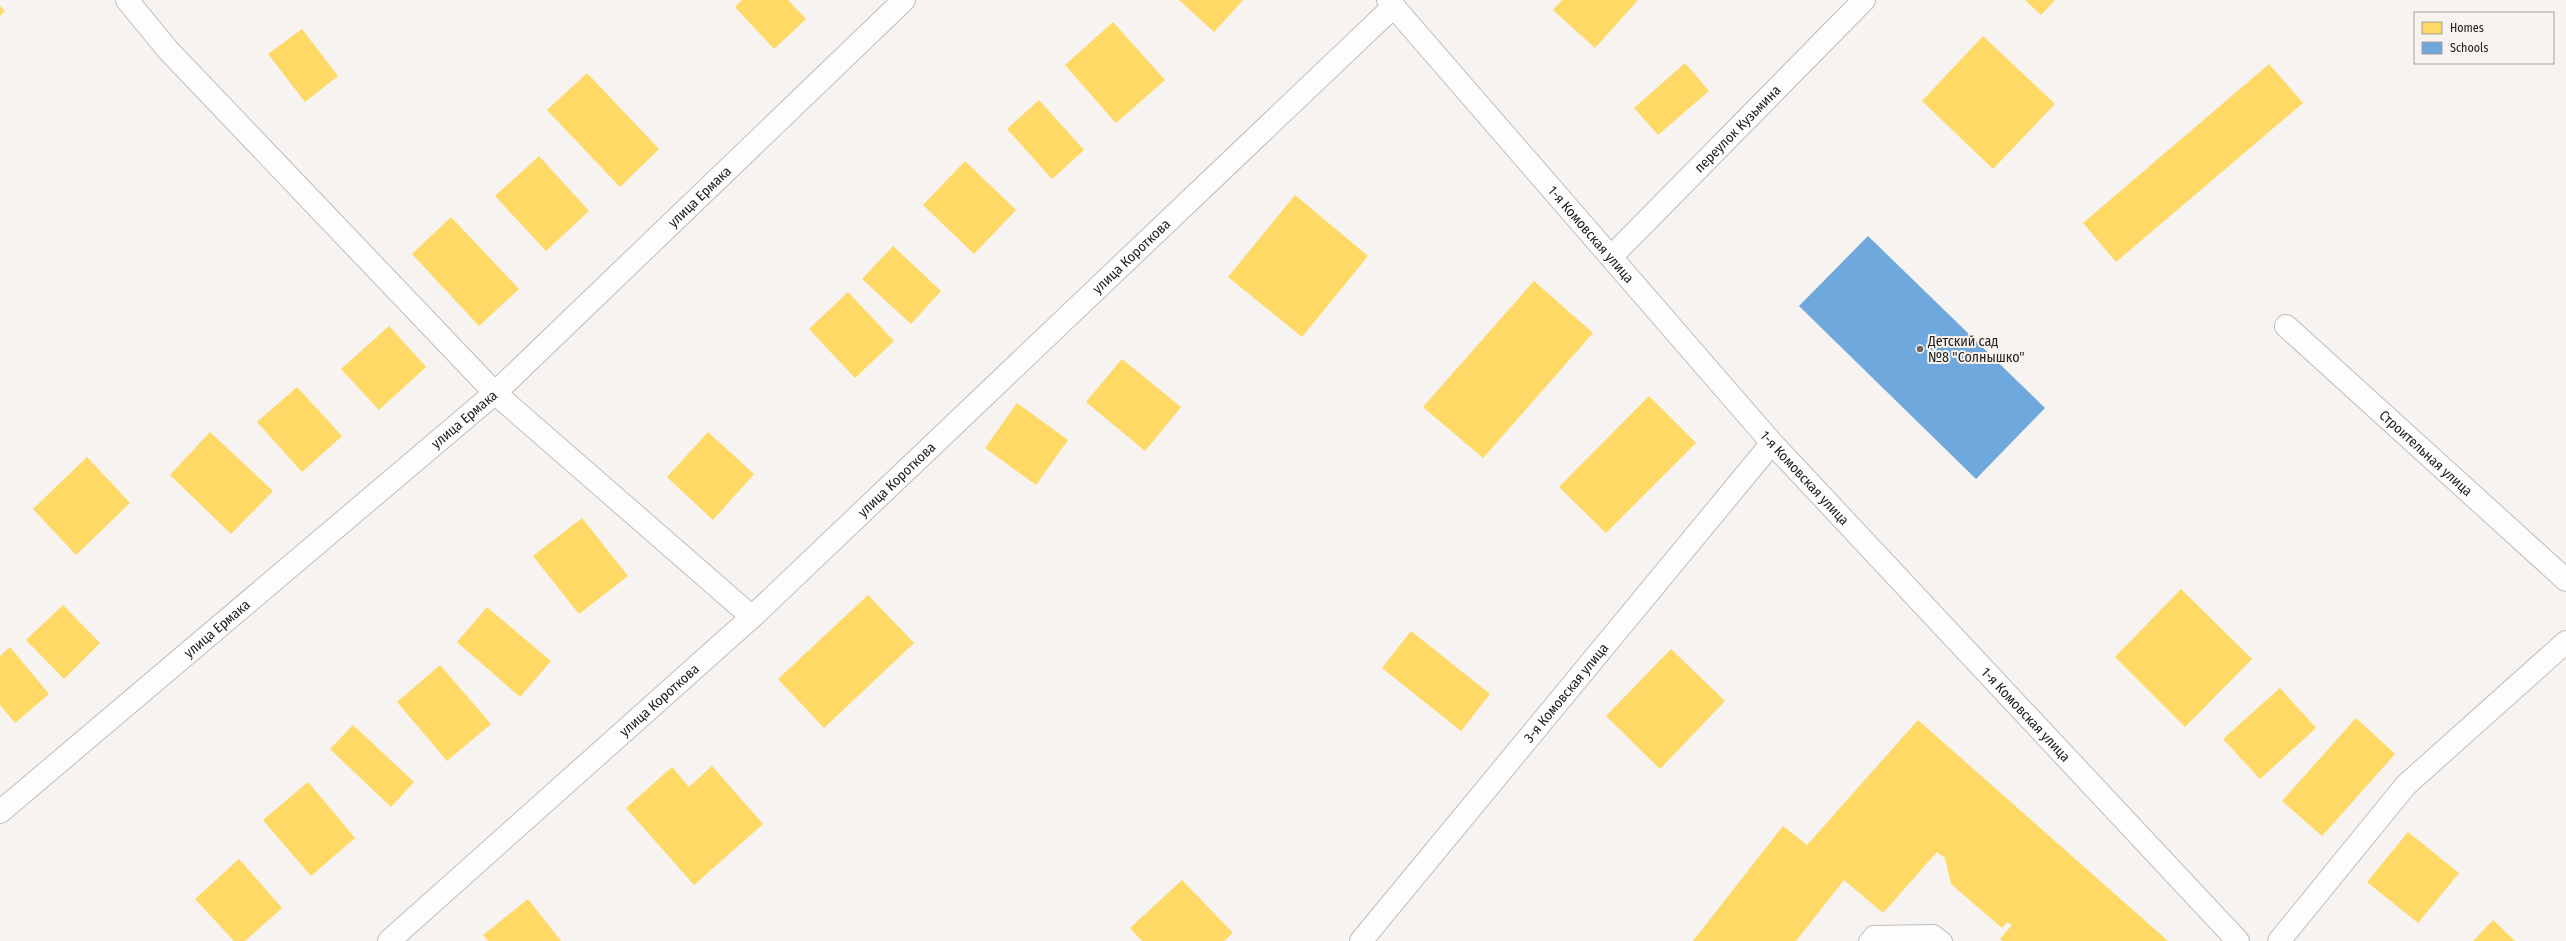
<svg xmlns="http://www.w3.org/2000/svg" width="2566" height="941" font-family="'Fira Sans Condensed',sans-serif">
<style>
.homes{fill:#ffd966}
.schools{fill:#6fa8dc}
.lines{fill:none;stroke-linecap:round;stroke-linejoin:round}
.lane-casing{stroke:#bfbdbc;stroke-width:18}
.street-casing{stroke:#bfbdbc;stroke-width:24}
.lane{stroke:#fefdfd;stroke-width:16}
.street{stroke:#fefdfd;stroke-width:22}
.poi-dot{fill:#6d6a69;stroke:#f8f3ef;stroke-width:1.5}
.labels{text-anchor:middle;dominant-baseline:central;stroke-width:4;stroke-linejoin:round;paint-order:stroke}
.street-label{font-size:14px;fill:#232120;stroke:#f8f3ef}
.poi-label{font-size:14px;fill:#232120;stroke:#f8f3ef;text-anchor:start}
</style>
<rect width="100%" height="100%" fill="#f6f3f1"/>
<g class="homes">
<path d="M742,0H788L806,19L774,49L735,7Z"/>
<path d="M1179,0H1243L1214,32Z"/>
<path d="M1562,0H1638L1595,48L1553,10Z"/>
<path d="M2025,0H2055L2041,15Z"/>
<path d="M0,6L5,11L0,16Z"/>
<path d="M1113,22L1165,80L1116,123L1065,65Z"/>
<path d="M302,29L338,76L305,102L268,54Z"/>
<path d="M1983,36L2055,104L1993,169L1922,101Z"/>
<path d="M1685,63L1709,91L1658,135L1634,108Z"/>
<path d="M2269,64L2303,103L2116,262L2083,223Z"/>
<path d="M587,73L659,149L620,187L547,110Z"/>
<path d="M1039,100L1084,150L1052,179L1007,129Z"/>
<path d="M539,156L589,211L546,251L495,196Z"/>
<path d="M965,161L1016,210L974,254L923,205Z"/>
<path d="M1295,195L1368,256L1302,337L1228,277Z"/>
<path d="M451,217L519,289L479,326L412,254Z"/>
<path d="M893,246L941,291L911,324L862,279Z"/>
<path d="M1534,281L1593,333L1483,458L1423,407Z"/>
<path d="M848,292L894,341L855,378L809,329Z"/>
<path d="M389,326L426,367L379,410L341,369Z"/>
<path d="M1122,359L1181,407L1145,451L1086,402Z"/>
<path d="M297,387L342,436L302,472L257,422Z"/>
<path d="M1649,396L1696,443L1606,533L1559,487Z"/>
<path d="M1017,403L1068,440L1036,485L985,448Z"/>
<path d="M210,432L273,491L231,534L170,475Z"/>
<path d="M708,432L754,474L713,520L667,477Z"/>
<path d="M87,457L130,503L76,555L33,509Z"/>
<path d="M582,518L628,576L579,614L533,556Z"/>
<path d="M2181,589L2252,659L2185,727L2115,657Z"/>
<path d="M868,595L914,643L824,728L778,679Z"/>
<path d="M63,605L100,643L64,679L26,640Z"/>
<path d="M487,607L551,661L520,697L457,642Z"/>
<path d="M1411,631L1490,694L1461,731L1382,668Z"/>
<path d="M10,647L49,694L15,723L0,705V656Z"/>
<path d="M1671,649L1725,701L1660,769L1606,716Z"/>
<path d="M440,665L491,724L447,761L397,702Z"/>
<path d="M2280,688L2316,728L2260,779L2223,739Z"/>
<path d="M2356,718L2395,754L2322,836L2282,801Z"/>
<path d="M1918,720L2168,941H2003L2000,939L2012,925L2007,922L2002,928L1951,884L1945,858L1937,852L1883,913L1844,880L1796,941H1693L1783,826L1807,845Z"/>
<path d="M353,725L414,782L391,807L330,749Z"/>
<path d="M712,766L763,824L694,885L626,808L672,767L689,787Z"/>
<path d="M308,782L355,838L311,876L263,820Z"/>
<path d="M2408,832L2459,873L2418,923L2367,882Z"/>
<path d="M239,859L282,908L245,941H234L195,899Z"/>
<path d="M1182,880L1233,933L1224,941H1142L1130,928Z"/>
<path d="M528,899L561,941H488L483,935Z"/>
<path d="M2493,920L2515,941H2473Z"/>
</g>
<path class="schools" d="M1868,236L2045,408L1976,479L1799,306Z"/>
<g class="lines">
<g class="lane-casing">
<path id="lane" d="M1867,941L1873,934L1934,933L1944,941"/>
</g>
<g class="street-casing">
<g id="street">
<path d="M127,0L168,50L495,393L752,617"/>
<path id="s1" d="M1388,0L1772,443L2238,941"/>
<path id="s2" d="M1611,257L1864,0"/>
<path id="s3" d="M2286,326L2566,580"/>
<path id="s4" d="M0,812L495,393L904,0"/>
<path id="s5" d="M389,941L752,617L1394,6"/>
<path id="s6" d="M1361,941L1772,443"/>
<path d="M2279,941L2406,785L2566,642"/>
</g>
</g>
<use href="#lane" class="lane"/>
<use href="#street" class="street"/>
</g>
<circle class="poi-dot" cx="1920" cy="349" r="4"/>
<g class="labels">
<g class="street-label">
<text stroke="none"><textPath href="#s2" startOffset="180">переулок Кузьмина</textPath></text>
<text stroke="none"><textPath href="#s4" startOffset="932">улица Ермака</textPath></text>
<text stroke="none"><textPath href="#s1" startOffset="310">1-я Комовская улица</textPath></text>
<text stroke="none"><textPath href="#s5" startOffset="1010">улица Короткова</textPath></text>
<text stroke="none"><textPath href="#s4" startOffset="608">улица Ермака</textPath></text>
<text stroke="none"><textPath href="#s3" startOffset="189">Строительная улица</textPath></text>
<text stroke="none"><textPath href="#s1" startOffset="634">1-я Комовская улица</textPath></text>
<text stroke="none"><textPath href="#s5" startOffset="686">улица Короткова</textPath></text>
<text stroke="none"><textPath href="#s4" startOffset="284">улица Ермака</textPath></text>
<text stroke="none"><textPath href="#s6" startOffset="322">3-я Комовская улица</textPath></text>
<text stroke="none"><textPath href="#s5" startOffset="362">улица Короткова</textPath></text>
<text stroke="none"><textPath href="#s1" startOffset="958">1-я Комовская улица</textPath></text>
</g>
<g class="poi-label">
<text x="1928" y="341">Детский сад<tspan x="1928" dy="16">№8 "Солнышко"</tspan></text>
</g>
</g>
<rect x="2414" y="12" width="140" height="52" fill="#f8f3ef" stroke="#a39f9c"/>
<rect x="2422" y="22" width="20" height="12" fill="#ffd966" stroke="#a39f9c"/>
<text x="2450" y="32" font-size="12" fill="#232120">Homes</text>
<rect x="2422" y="42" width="20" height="12" fill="#6fa8dc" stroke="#a39f9c"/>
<text x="2450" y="52" font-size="12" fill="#232120">Schools</text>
</svg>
